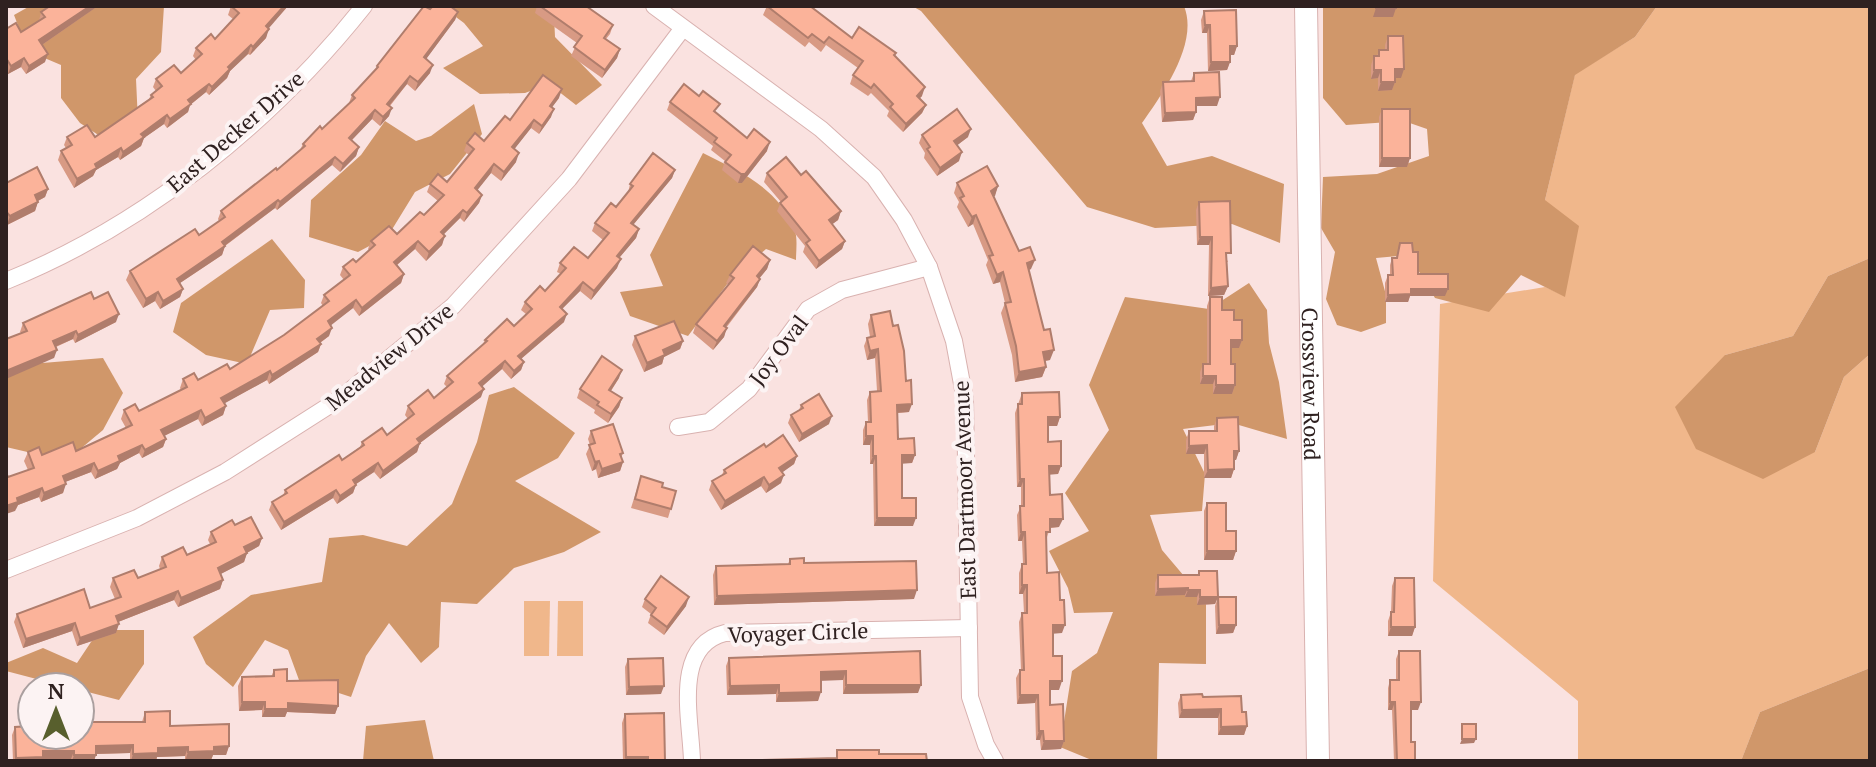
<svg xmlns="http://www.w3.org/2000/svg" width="1876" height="767" font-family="'PT Serif',serif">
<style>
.green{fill:#f0b78b}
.forest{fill:#d0976a}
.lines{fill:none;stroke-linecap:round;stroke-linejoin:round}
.street-casing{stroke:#d9b2b0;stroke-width:18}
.secondary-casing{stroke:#d9b2b0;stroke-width:24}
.street{stroke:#fff;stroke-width:16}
.secondary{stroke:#fff;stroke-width:22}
.wall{fill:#d89a84}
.shaded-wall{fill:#b07d6c}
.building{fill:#fbb39a;stroke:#b07d6c;stroke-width:2}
.labels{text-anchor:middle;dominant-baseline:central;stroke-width:8;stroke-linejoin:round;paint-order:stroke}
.street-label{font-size:22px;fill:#2f2120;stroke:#fcf3f3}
</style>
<rect width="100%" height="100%" fill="#fae2e0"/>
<g class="green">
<path d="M1657,6H1870V258L1828,276L1793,336L1725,355L1815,452L1844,377L1870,354V668L1760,712L1741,761H1578V701L1433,581L1440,304L1545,287L1565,296L1545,200L1575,74L1635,37Z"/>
<path d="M524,601H550L549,656H524Z"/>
<path d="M558,601H583V656H557Z"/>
</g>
<g class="forest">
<path d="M30,6H164L161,52L136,79L138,122L106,140L80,123L61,98V65L28,51L14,15Z"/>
<path d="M441,6H549L554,15L555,37L602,85L576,105L549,84L525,93L480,94L443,68L483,46L464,23Z"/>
<path d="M912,6H1184C1199,43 1163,93 1142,123L1167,166L1212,156L1284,184L1280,243L1232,224L1155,228L1087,207L921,11Z"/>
<path d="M1323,6H1657L1635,37L1575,75L1545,200L1579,226L1565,297L1521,275L1489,312L1435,298L1409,255L1376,258L1386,295V323L1361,332L1337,325L1326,299L1335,252L1321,228L1323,177L1377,174L1429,156L1427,129L1404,121L1346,125L1323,98Z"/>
<path d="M474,104L482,134L450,174L415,192L388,236L358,252L309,237L311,200L361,155L385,121L416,141L431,136Z"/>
<path d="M703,153C739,171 778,188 794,228C798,237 796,250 796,260L766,249L731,279L688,336L630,316L620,292L663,286L650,255Z"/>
<path d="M272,239L305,280L304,308L270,310L247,364L206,355L173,332L181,303Z"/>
<path d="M1870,258V354L1844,377L1815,452L1763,479L1696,449L1675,407L1725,355L1793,336L1828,276Z"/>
<path d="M1249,283L1267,310L1269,343L1279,382L1287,439L1232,423L1183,429L1205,474L1202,511L1150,515L1162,550L1206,602V664L1159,663L1157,761H1094L1060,747L1072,671L1097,653L1113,612L1074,613L1068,588L1049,551L1089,531L1065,493L1109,430L1089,385L1125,297L1209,309Z"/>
<path d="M103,358L123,393L103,430L66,461L6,447V366Z"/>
<path d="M514,387L575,433L558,458L515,481L601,532L564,552L514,568L477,604L441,602L439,647L421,663L389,623L366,656L351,697L299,680L288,650L265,640L233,687L206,664L193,637L251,595L322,582L329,538L363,535L407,546L452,504L477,442L489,395Z"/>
<path d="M99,630H144V664L119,700L80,690V687H67L6,671V663L43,648L77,663Z"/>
<path d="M1870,668V761H1741L1760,712Z"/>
<path d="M425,720L434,761H363L366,726Z"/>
</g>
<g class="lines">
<g class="street-casing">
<g id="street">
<path d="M654,6L821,129L874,177L904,220L929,267L954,341L965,400L970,697L986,745L995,761"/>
<path d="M6,281C145,225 271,123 364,6"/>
<path d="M678,427L709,422L749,389L808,309L842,290L929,267"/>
<path d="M6,570L137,518L225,472L341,398L453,306L569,179L683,28"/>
<path d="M692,761C691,719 672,646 725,633L969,628"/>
</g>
</g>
<g class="secondary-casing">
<g id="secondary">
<path id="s1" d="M1306,6L1318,761"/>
</g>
</g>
<use href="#street" class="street"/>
<use href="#secondary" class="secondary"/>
</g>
<g class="wall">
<path d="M49,6H98L42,45L45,62L26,74L21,67L8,74L6,71V29L21,32L39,21L41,12Z"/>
<path d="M231,6H288L268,28L266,38L250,55L248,54L230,71L227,78L209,95L206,92L190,105L188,112L167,128L164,124L144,138L141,146L120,160L118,157L96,170L93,176L74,188L58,160L61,151L66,148L64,145L67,137H95L149,99L151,95L156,91L153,87L156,79L181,73L196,60L193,56L196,48L215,39L233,19L228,15Z"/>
<path d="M537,6H586L613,25L610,34L606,39L620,49L617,58L602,78L571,56L577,43L535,13Z"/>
<path d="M767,6L896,53L895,56L922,96L920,98L926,105L922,113L903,132L887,116L889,111L871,93L868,96L850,84L853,75L858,68L826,45L821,52L809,42L805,47L763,15Z"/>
<path d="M430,9L458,12L455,20L426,59L430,73L415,91L407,84L390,106L389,116L380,126L372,119L352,140L359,147L356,156L340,172L332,165L277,210L275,208L225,246L222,255L180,283L183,289L180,297L160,309L155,301L143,308L126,280L130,271L199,235L219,221L218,219L221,211L277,170L300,150L303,144L322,129L349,103L352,95L375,71L377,66Z"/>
<path d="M1204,11L1237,46L1234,55H1230V62L1227,70L1208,71L1207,33H1202L1201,20Z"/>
<path d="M1388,36L1401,78H1395V82L1392,90L1378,91V78L1371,79V65L1374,56H1377L1379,50H1385V45Z"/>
<path d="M1194,73L1217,106H1196V112L1193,120L1162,122L1160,91L1163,82L1191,81Z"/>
<path d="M559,98L552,107L551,117L539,134L531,128L514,149L516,162L501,181L491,173L477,190L482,195L479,203L464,222L460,218L444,234L442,245L426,261L415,249L397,265L404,274L401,283L359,316L353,308L330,325L329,336L320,343L321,344L318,352L269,384L267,380L224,403L226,406L223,415L202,426L198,419L164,436L166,439L163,447L142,458L139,453L120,463L117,469L95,479L91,472L65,482L63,493L41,502L39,497L18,505L15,511L28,470L24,461L28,452L42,455L76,451L126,428L121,419L124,410L139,411L181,390L180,388L183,379L198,380L230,369L284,335L323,306L321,303L324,295L344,280L340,275L343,267L356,262L369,250L368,249L371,241L397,234L424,215L438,201L427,192L430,184L447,182L469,155L464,151L467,143L484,141L510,120Z"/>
<path d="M670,102L716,113L747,138L767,151L742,183H738L722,170L725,161L711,150L713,146L667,110Z"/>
<path d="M1382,109L1410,158L1407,167H1379V117Z"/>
<path d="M922,135L968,137L957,145L959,161L937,176L924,158L925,153L919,143Z"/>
<path d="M675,170L672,178L633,225L639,229L636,238L619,258L617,268L591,300L580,291L562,309L564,322L521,359L524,362L521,370L511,379L502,369L482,386L481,397L420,443L417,452L380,479L374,472L356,484L353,493L337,504L333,498L281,530L269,510L272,502L283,496L285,490L342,460L360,447L362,442L387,435L408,419L405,415L408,406L434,398L447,387L444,384L447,376L483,344L485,340L514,326L526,314L521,310L525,302L545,291L561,274L557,272L560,263L588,258L603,240L592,231L595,223L616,207L628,193L630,184Z"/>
<path d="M767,173L801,175L841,211L838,220L832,224L845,241L842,249L816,269L803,252L805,246L777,211L781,202L764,182Z"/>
<path d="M6,183L48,189L45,197L38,201L35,211L7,225Z"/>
<path d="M957,183L998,186L994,197L1019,251L1031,269L1029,270L1050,360L1044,361L1046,367L1042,377L1015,382L1012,355L1001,313L1005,303L1000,282L993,284L986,265L988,260L973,224L968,227L957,207L959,202L954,193Z"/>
<path d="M1199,202L1228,262H1227L1228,286L1224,295L1208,296L1209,245H1197L1196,210Z"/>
<path d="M1400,243L1413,252L1418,274L1445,296H1410L1408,302H1385V283L1388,275H1390V265L1392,258H1396Z"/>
<path d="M770,260L767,269L759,278L760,279L757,287L726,328L724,337L713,350L693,333L696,324L729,285L726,283L730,275Z"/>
<path d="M1210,297L1222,310L1234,320L1242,340L1239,348H1231V364L1235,385L1232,394H1213V384H1200V372L1203,364H1207V306Z"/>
<path d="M94,299L116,322L75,343L73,339L56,347L54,358L20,332L23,323Z"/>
<path d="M871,315L906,381L909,412L898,413V439L915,455L912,463H902V498L913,526H874L873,464H870V445H863V430L866,422H868L867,400L870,392L877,391L875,358L867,360L864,346L867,338L870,337L868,324Z"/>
<path d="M635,336L683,341L680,349L664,357L662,364L644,372L632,345Z"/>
<path d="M619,378L611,391L622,398L619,407L608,423L594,413L595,410L577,398L580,389Z"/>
<path d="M1022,393L1060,417L1057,426H1048V442L1061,466L1058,474H1049L1050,495L1059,527L1050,528L1046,540L1047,573L1062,633H1053V656L1059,690H1050V705L1064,741L1061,749L1041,750L1040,740H1036L1035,703L1017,704L1016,678L1020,670H1021L1019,622L1022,613H1024L1023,594H1019V573L1022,564H1023L1022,541H1018L1017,515L1021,506V487H1017L1015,413Z"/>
<path d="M801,405L829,424L799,442L788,423L791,415L799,410Z"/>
<path d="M1217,418L1239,451L1236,460H1234V469L1231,478H1204V454H1186V440L1189,431H1214V426Z"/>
<path d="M591,431L623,453L621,458L623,462L620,471L598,478L596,469L592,471L586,454L590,445L588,439Z"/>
<path d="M766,447L797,456L794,464L782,472L781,483L766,493L761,486L721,510L709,490L712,481L722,475L724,470Z"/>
<path d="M641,476L662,487L676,491L668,518L631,508Z"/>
<path d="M1207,503L1226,531L1236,551L1233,560H1204V511Z"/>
<path d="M235,525L262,538L259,546L247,553L244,562L220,574L223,580L220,589L178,607L174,600L118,622L116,633L77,646L72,631L23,648L14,622L17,614L90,608L115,599L110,587L113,578H138L160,569L159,566L162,557L187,555L210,544L208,540L211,532Z"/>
<path d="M790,559L804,563L914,599L714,605L713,575L716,566L788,564Z"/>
<path d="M1199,571L1218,597L1215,604L1197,605V597H1185V595L1155,596V583L1158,575H1198Z"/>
<path d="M1395,578L1415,627L1412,636H1388V621L1391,612L1392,586Z"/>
<path d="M1218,597L1236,625L1233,633L1216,634L1215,606Z"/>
<path d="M645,599L686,606L664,635L648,623L651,614L642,607Z"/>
<path d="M920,651L918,693L843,694V680H821L818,701L776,702V694L727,695L726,666L729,658Z"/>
<path d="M1399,651L1418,710H1411V742L1415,761H1394L1392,710H1388V688L1390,680H1396V659Z"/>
<path d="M628,659L661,694L626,695L625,667Z"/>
<path d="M274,670L287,681L338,706L335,714L287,712L285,717H262V710L239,711L238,686L242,677H271Z"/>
<path d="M1181,695L1203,697L1242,712L1247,726L1244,735H1218V718H1179L1178,703Z"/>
<path d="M145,712L170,726L229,746L226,755H213L211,760L185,761V756L157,757L156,761H130V753L96,754L94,761H71V759L13,761L12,735L15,727L28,726V722L31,713L32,735L142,722Z"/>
<path d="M625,714L665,761H623L622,723Z"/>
</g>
<g class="shaded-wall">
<path d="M90,6H98L36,49L39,40Z"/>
<path d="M284,6H288L263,35L266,26Z"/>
<path d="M1376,8H1396L1393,17H1373Z"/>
<path d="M458,12L455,20L421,66L424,57Z"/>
<path d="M1205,25H1210L1207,33H1202Z"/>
<path d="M269,29L266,38L250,55L253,47Z"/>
<path d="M251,45L248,54L230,71L227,78L209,95L212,87L228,67Z"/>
<path d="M1230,46H1237L1234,55H1226Z"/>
<path d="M620,49L617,58L602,78L605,70Z"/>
<path d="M48,54L45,62L26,74L29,66Z"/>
<path d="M24,58L21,67L8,74L11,66Z"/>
<path d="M1211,62H1230L1227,70L1208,71Z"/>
<path d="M433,65L430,73L415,91L418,82Z"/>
<path d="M1395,69H1404L1401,78H1392Z"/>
<path d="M1374,70H1381L1378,78L1371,79Z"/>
<path d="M410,76L407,84L384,112L387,104Z"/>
<path d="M1381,82H1395L1392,90L1378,91Z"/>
<path d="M209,84L206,92L190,105L188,112L167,128L170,119L188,100Z"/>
<path d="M925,87L922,96L914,104L917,96Z"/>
<path d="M562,89L559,98L547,114L550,106Z"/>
<path d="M1220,97L1217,106H1192L1196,98Z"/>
<path d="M926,105L922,113L903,132L906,124Z"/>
<path d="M392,108L389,116L380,126L383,117Z"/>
<path d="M554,109L551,117L539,134L542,126Z"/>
<path d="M375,110L372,119L346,146L349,138Z"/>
<path d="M1196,112L1193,120L1162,122L1165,113Z"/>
<path d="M167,115L164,124L144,138L141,146L120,160L123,152L141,134Z"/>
<path d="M534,120L531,128L509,156L512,147Z"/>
<path d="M971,129L968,137L951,150L954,141Z"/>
<path d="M770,142L767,151L742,183H738L741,174Z"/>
<path d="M359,147L356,156L340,172L343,164Z"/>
<path d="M121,148L118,157L96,170L93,176L74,188L77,179L95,164Z"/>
<path d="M962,152L959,161L937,176L940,168Z"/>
<path d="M519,153L516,162L501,181L504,172Z"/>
<path d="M335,157L332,165L277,210L280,202Z"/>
<path d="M1382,158H1410L1407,167H1379Z"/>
<path d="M494,164L491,173L472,197L475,188Z"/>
<path d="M675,170L672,178L628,231L631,223Z"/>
<path d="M998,186L995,196L987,200L991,191Z"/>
<path d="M48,189L45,197L32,204L35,195Z"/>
<path d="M482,195L479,203L464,222L467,213Z"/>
<path d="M278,200L275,208L219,250L222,242Z"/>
<path d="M38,202L35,211L7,225L10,216Z"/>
<path d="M463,210L460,218L438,240L441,232Z"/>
<path d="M841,211L838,220L826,229L829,220Z"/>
<path d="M976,215L973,224L968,227L972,217Z"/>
<path d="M639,229L636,238L614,264L617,256Z"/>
<path d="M445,236L442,245L426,261L429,252Z"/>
<path d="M1200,237H1212L1209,245H1197Z"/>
<path d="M418,241L415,249L391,270L394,262Z"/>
<path d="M845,241L842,249L816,269L819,261Z"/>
<path d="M225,246L222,255L174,287L177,279Z"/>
<path d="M621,259L617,268L591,300L594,291Z"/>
<path d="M770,260L767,269L754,285L757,276Z"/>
<path d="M1035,260L1031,269L1023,272L1027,263Z"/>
<path d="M1003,272L1000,282L993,284L997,275Z"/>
<path d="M404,274L401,283L359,316L362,308Z"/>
<path d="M760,279L757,287L720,334L724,326Z"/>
<path d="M583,282L580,291L556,315L560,307Z"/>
<path d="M1228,286L1224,295L1208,296L1211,288Z"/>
<path d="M183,289L180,297L160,309L163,301Z"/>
<path d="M1411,289H1448L1445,296H1410L1408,302H1385L1388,295Z"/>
<path d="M158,292L155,301L143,308L146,299Z"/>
<path d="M356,300L353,308L325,330L328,321Z"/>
<path d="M119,314L116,322L75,343L78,335Z"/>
<path d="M567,314L564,322L515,364L518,356Z"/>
<path d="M332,328L329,336L314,347L317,339Z"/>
<path d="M727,328L724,337L713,350L717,341Z"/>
<path d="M76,331L73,339L50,349L53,341Z"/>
<path d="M1231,340H1242L1239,348H1228Z"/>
<path d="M683,341L680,349L664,357L662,364L644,372L647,363L663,350Z"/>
<path d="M321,344L318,352L269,384L272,375Z"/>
<path d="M878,349L875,358L867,360L870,351Z"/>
<path d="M57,350L54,358L6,379V371Z"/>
<path d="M1054,350L1050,360L1039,362L1043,352Z"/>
<path d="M505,361L502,369L476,392L479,383Z"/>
<path d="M524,362L521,370L511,379L514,371Z"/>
<path d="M1046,367L1042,377L1015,382L1019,372Z"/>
<path d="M622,370L619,378L606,398L609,390Z"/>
<path d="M270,371L267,380L218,407L221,398Z"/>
<path d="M1203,376H1216L1213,384H1200Z"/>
<path d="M1216,385H1235L1232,394H1213Z"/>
<path d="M484,389L481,397L420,443L417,452L380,479L383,471L417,439Z"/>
<path d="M622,398L619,407L608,423L611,414Z"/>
<path d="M912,404L909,412L894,413L897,405Z"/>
<path d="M226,406L223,415L202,426L205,418Z"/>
<path d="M201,410L198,419L158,439L161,430Z"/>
<path d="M832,416L829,424L799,442L802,434Z"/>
<path d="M1048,417H1060L1057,426H1044Z"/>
<path d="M866,436H873L870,445H863Z"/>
<path d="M166,439L163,447L142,458L145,450Z"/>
<path d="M142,445L139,453L120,463L117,469L95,479L98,471L118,456Z"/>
<path d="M1207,445L1204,454H1186L1189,446Z"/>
<path d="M1234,451H1239L1236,460H1230Z"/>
<path d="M902,455H915L912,463L899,464Z"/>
<path d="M797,456L794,464L776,477L779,468Z"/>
<path d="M873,456H876L873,464H870Z"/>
<path d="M599,461L596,469L592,471L595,462Z"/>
<path d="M623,462L620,471L598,478L602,469Z"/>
<path d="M94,463L91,472L60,484L63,476Z"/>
<path d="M378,463L374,472L350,488L353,480Z"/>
<path d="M1049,466H1061L1058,474L1046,475Z"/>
<path d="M1234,469L1231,478H1204L1208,470Z"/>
<path d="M784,475L781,483L766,493L769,485Z"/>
<path d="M764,477L761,486L721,510L725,501Z"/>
<path d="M1020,479H1024L1021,487H1017Z"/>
<path d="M66,484L63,493L41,502L44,493Z"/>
<path d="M356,485L353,493L337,504L340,496Z"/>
<path d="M42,488L39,497L18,505L15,511L6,514V506L17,498Z"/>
<path d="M336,490L333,498L281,530L284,522Z"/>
<path d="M877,518H916L913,526H874Z"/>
<path d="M1050,519H1063L1059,527L1047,528Z"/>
<path d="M1021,532H1025L1022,541H1018Z"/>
<path d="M262,538L259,546L241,556L244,547Z"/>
<path d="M1207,551H1236L1233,560H1204Z"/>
<path d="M247,553L244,562L215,577L218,568Z"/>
<path d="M223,580L220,589L178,607L181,598Z"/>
<path d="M1022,585H1027L1023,594H1019Z"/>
<path d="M1188,588L1185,595L1155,596L1158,589Z"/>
<path d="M917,590L914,599L714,605L717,596Z"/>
<path d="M1188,590H1200L1197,597H1185Z"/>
<path d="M178,591L174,600L113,624L116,616Z"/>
<path d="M689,597L686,606L664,635L667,627Z"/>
<path d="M1200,597H1218L1215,604L1197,605Z"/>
<path d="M75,623L72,631L23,648L26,639Z"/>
<path d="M119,624L116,633L77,646L80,638Z"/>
<path d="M1053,625H1065L1062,633L1050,634Z"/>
<path d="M1219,625H1236L1233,633L1216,634Z"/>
<path d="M1391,627H1415L1412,636H1388Z"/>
<path d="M846,671L843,680L818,681L821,672Z"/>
<path d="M1050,681H1062L1059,690H1047Z"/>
<path d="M779,685L776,694L727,695L730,686Z"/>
<path d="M846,685H921L918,693L843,694Z"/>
<path d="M664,686L661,694L626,695L629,687Z"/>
<path d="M821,692L818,701L776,702L779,693Z"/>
<path d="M1020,695H1038L1035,703L1017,704Z"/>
<path d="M242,702H265L262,710L239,711Z"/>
<path d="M1390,702H1395L1392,710H1388Z"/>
<path d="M1411,702H1421L1418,710H1408Z"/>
<path d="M288,703L338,706L335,714L287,712L285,717H262L265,709Z"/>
<path d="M1221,709L1218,718H1179L1182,710Z"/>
<path d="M1247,726L1244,735H1218L1221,727Z"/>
<path d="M1039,731H1043L1040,740H1036Z"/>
<path d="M1462,739H1476L1474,743L1460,744Z"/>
<path d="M1044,741H1064L1061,749L1041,750Z"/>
<path d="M133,745L130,753L93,754L96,746Z"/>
<path d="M229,746L226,755H213L211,760L185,761L188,752L214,747Z"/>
<path d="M188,747L185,756L157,757L156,761H131L133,754L158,748Z"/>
<path d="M43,751H74L71,759L15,761L16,758Z"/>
<path d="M74,755H96L94,761H72Z"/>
<path d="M626,757H648L646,761H624Z"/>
</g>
<g class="building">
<path d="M50,6H90L39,40L48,54L29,66L24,58L11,66L6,58V29L16,23L21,32L45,17L41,12Z"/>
<path d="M231,6H284L266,26L269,29L253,47L251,45L228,67L230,69L212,87L209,84L188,100L191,104L170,119L167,115L141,134L144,137L123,152L121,148L95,164L97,168L77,179L61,151L72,145L67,137L87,125L95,137L153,97L151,95L162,86L156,79L174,65L181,73L202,54L196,48L211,34L215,39L239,13Z"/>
<path d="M424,6L430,9L433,6H450L458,12L424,57L433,65L418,82L410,76L387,104L392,108L383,117L375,110L349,138L359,147L343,164L335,157L280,202L278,200L222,242L225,246L177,279L183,289L163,301L158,292L146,299L130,271L195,229L199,235L225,217L221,211L276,168L277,170L305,146L303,144L320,126L322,129L355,98L352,95L378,67L377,66Z"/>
<path d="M540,6H586L613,25L604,38L620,49L605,70L574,47L582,36Z"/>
<path d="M767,6H810L852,38L859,27L896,53L894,55L925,87L917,96L926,105L906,124L890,107L893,104L874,84L871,88L853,75L863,61L829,37L824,43L812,34L808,38Z"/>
<rect x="1376" y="6" width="20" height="2"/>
<path d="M1236,10L1237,46H1230V62H1211L1210,25H1205L1204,11Z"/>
<path d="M1388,36H1403L1404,69H1395V82H1381V70H1374V56H1379V50H1388Z"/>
<path d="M1219,72L1220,97L1196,98V112L1165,113L1163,82L1194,81V73Z"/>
<path d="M543,75L562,89L550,106L554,109L542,126L534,120L512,147L519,153L504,172L494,164L475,188L482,195L467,213L463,210L441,232L445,236L429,252L418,241L394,262L404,274L362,308L356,300L328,321L332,328L317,339L321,344L272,375L270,371L221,398L226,406L205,418L201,410L161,430L166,439L145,450L142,445L118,456L120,461L98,471L94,463L63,476L66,484L44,493L42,488L17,498L18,502L6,506V473L8,477L34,468L28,452L39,447L42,455L73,442L76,451L132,425L124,410L135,404L139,411L187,387L183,379L194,373L198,380L227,364L230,369L284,335L329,301L324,295L350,275L343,267L353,259L356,262L375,245L371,241L389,226L397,234L420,212L424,215L444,195L430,184L438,174L447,182L474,149L467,143L475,133L484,141L505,116L510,120Z"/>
<path d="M684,84L699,96L703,91L720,104L714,111L747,138L754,129L770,142L745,174H741L725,162L731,155L714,142L717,138L670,102Z"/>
<path d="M957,109L971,129L954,141L962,152L940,168L927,149L930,147L922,135Z"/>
<rect x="1382" y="109" width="28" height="49"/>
<path d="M653,153L675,170L631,223L639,229L617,256L621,259L594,291L583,282L560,307L567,314L518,356L524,362L514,371L505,361L479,383L484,389L417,439L420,443L383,471L378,463L353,480L356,485L340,496L336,490L284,522L272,502L287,493L285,490L339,455L342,460L364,445L362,442L382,428L387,435L414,414L408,406L428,390L434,398L453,382L447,376L487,341L485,340L507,319L514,326L532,309L525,302L540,286L545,291L566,268L560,263L574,247L588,258L609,233L595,223L611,203L616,207L633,186L630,184Z"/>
<path d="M786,157L801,175L806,171L841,211L829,220L845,241L819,261L806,243L810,240L780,203L787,197L767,173Z"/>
<path d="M987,166L998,186L991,191L1019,251L1030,247L1035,260L1027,263L1044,330L1050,329L1054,350L1043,352L1046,367L1019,372L1016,346L1005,303L1011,302L1003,272L997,275L989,256L993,255L976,215L972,217L960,198L964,196L957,183Z"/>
<path d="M37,167L48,189L35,195L38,202L10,216L6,211V183Z"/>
<path d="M1230,201L1231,253H1226L1228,286L1211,288L1212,237H1200L1199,202Z"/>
<path d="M1400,243H1412L1413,252H1418V274H1448V289H1411V294L1388,295V275H1393L1392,258H1397Z"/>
<path d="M753,246L770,260L757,276L760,279L724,326L727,328L717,341L696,324L734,278L730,275Z"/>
<path d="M91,292L94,299L108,292L119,314L78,335L76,331L53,341L57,350L6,371V339L27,331L23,323Z"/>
<path d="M1210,297H1222V310H1234V320H1242V340H1231V364H1235V385H1216V376H1203V364H1210Z"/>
<path d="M890,311L893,326L898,325L904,351L906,381L911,380L912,404L897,405L898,439L914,438L915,455H902V498H916V518H877L876,456H873V436H866V422H871L870,392L881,391L878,349L870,351L867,338L875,336L871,315Z"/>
<path d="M674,321L683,341L663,350L665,355L647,363L635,336Z"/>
<path d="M602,356L622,370L609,390L622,398L611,414L597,405L599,402L580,389Z"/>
<path d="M1059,392L1060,417H1048V442L1061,441V466H1049L1050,495L1062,494L1063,519H1050V532H1046L1047,573L1059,572L1060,600H1064L1065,625H1053V656H1062V681H1050V705L1063,704L1064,741H1044L1043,731H1039L1038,695H1020V670H1024L1022,613H1027V585H1022V564H1026L1025,532H1021L1020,506H1024V479H1020L1018,404H1022V393Z"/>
<path d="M819,394L832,416L802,434L791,415L803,408L801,405Z"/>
<path d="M1238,417L1239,451H1234V469L1208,470L1207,445L1189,446V431H1217V418Z"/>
<path d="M613,424L623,453L620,454L623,462L602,469L599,461L595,462L589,445L595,443L591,431Z"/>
<path d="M783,435L797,456L779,468L784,475L769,485L764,477L725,501L712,481L726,473L724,470L764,444L766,447Z"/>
<path d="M641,476L663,483L662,487L676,491L671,509L635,499Z"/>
<path d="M1207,503H1226V531H1236V551H1207Z"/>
<path d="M251,517L262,538L244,547L247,553L218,568L223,580L181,598L178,591L116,616L119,624L80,638L75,623L26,639L17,614L84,589L90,608L121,597L113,578L134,570L138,578L166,567L162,557L183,547L187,555L216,542L211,532L232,520L235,525Z"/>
<path d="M804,558V563L916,561L917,590L717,596L716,566L790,564V559Z"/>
<path d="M1199,571H1217L1218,597H1200V590H1188V588L1158,589V575H1199Z"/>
<path d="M661,576L689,597L667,627L651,615L656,608L645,599Z"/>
<path d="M1395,578H1414L1415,627H1391V612H1394Z"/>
<path d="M1218,597H1236V625H1219Z"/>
<path d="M920,651L921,685H846V671L821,672V692L779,693V685L730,686L729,658Z"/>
<path d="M1399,651H1420L1421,702H1411V742H1415V761H1397L1395,702H1390V680H1399Z"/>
<path d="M663,658L664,686L629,687L628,659Z"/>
<path d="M287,669V681L338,680V706L288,703V709H265V702H242V677L274,676V670Z"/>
<path d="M1202,694L1203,697L1241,696L1242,712H1246L1247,726L1221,727V709L1182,710L1181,695Z"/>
<path d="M170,711V726L229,724V746L214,747V751L188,752V747L158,748V753L133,754V745L96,746V755H74V751H43V757L16,758L15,727L31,726V713H32V735H80V722H145V712Z"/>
<path d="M664,713L665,761H648V757H626L625,714Z"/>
<rect x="1462" y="724" width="14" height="15"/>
<path d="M837,750H879V754H926L927,761H731L837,758Z"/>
</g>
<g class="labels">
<g class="street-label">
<text transform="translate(235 131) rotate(-41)">East Decker Drive</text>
<text transform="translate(778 350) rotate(-53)">Joy Oval</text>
<text transform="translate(389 356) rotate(-39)">Meadview Drive</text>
<text stroke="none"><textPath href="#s1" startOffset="378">Crossview Road</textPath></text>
<text transform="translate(964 490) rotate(-92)">East Dartmoor Avenue</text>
<text transform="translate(798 632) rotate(-2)">Voyager Circle</text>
</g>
</g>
<rect width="1876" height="767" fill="none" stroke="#2f2120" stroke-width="16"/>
<g transform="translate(56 711)"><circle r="38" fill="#fcf3f3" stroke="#aa9f9f" stroke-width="2"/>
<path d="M0-6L14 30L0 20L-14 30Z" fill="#585f2d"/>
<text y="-12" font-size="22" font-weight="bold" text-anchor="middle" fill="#2f2120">N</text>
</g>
</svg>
